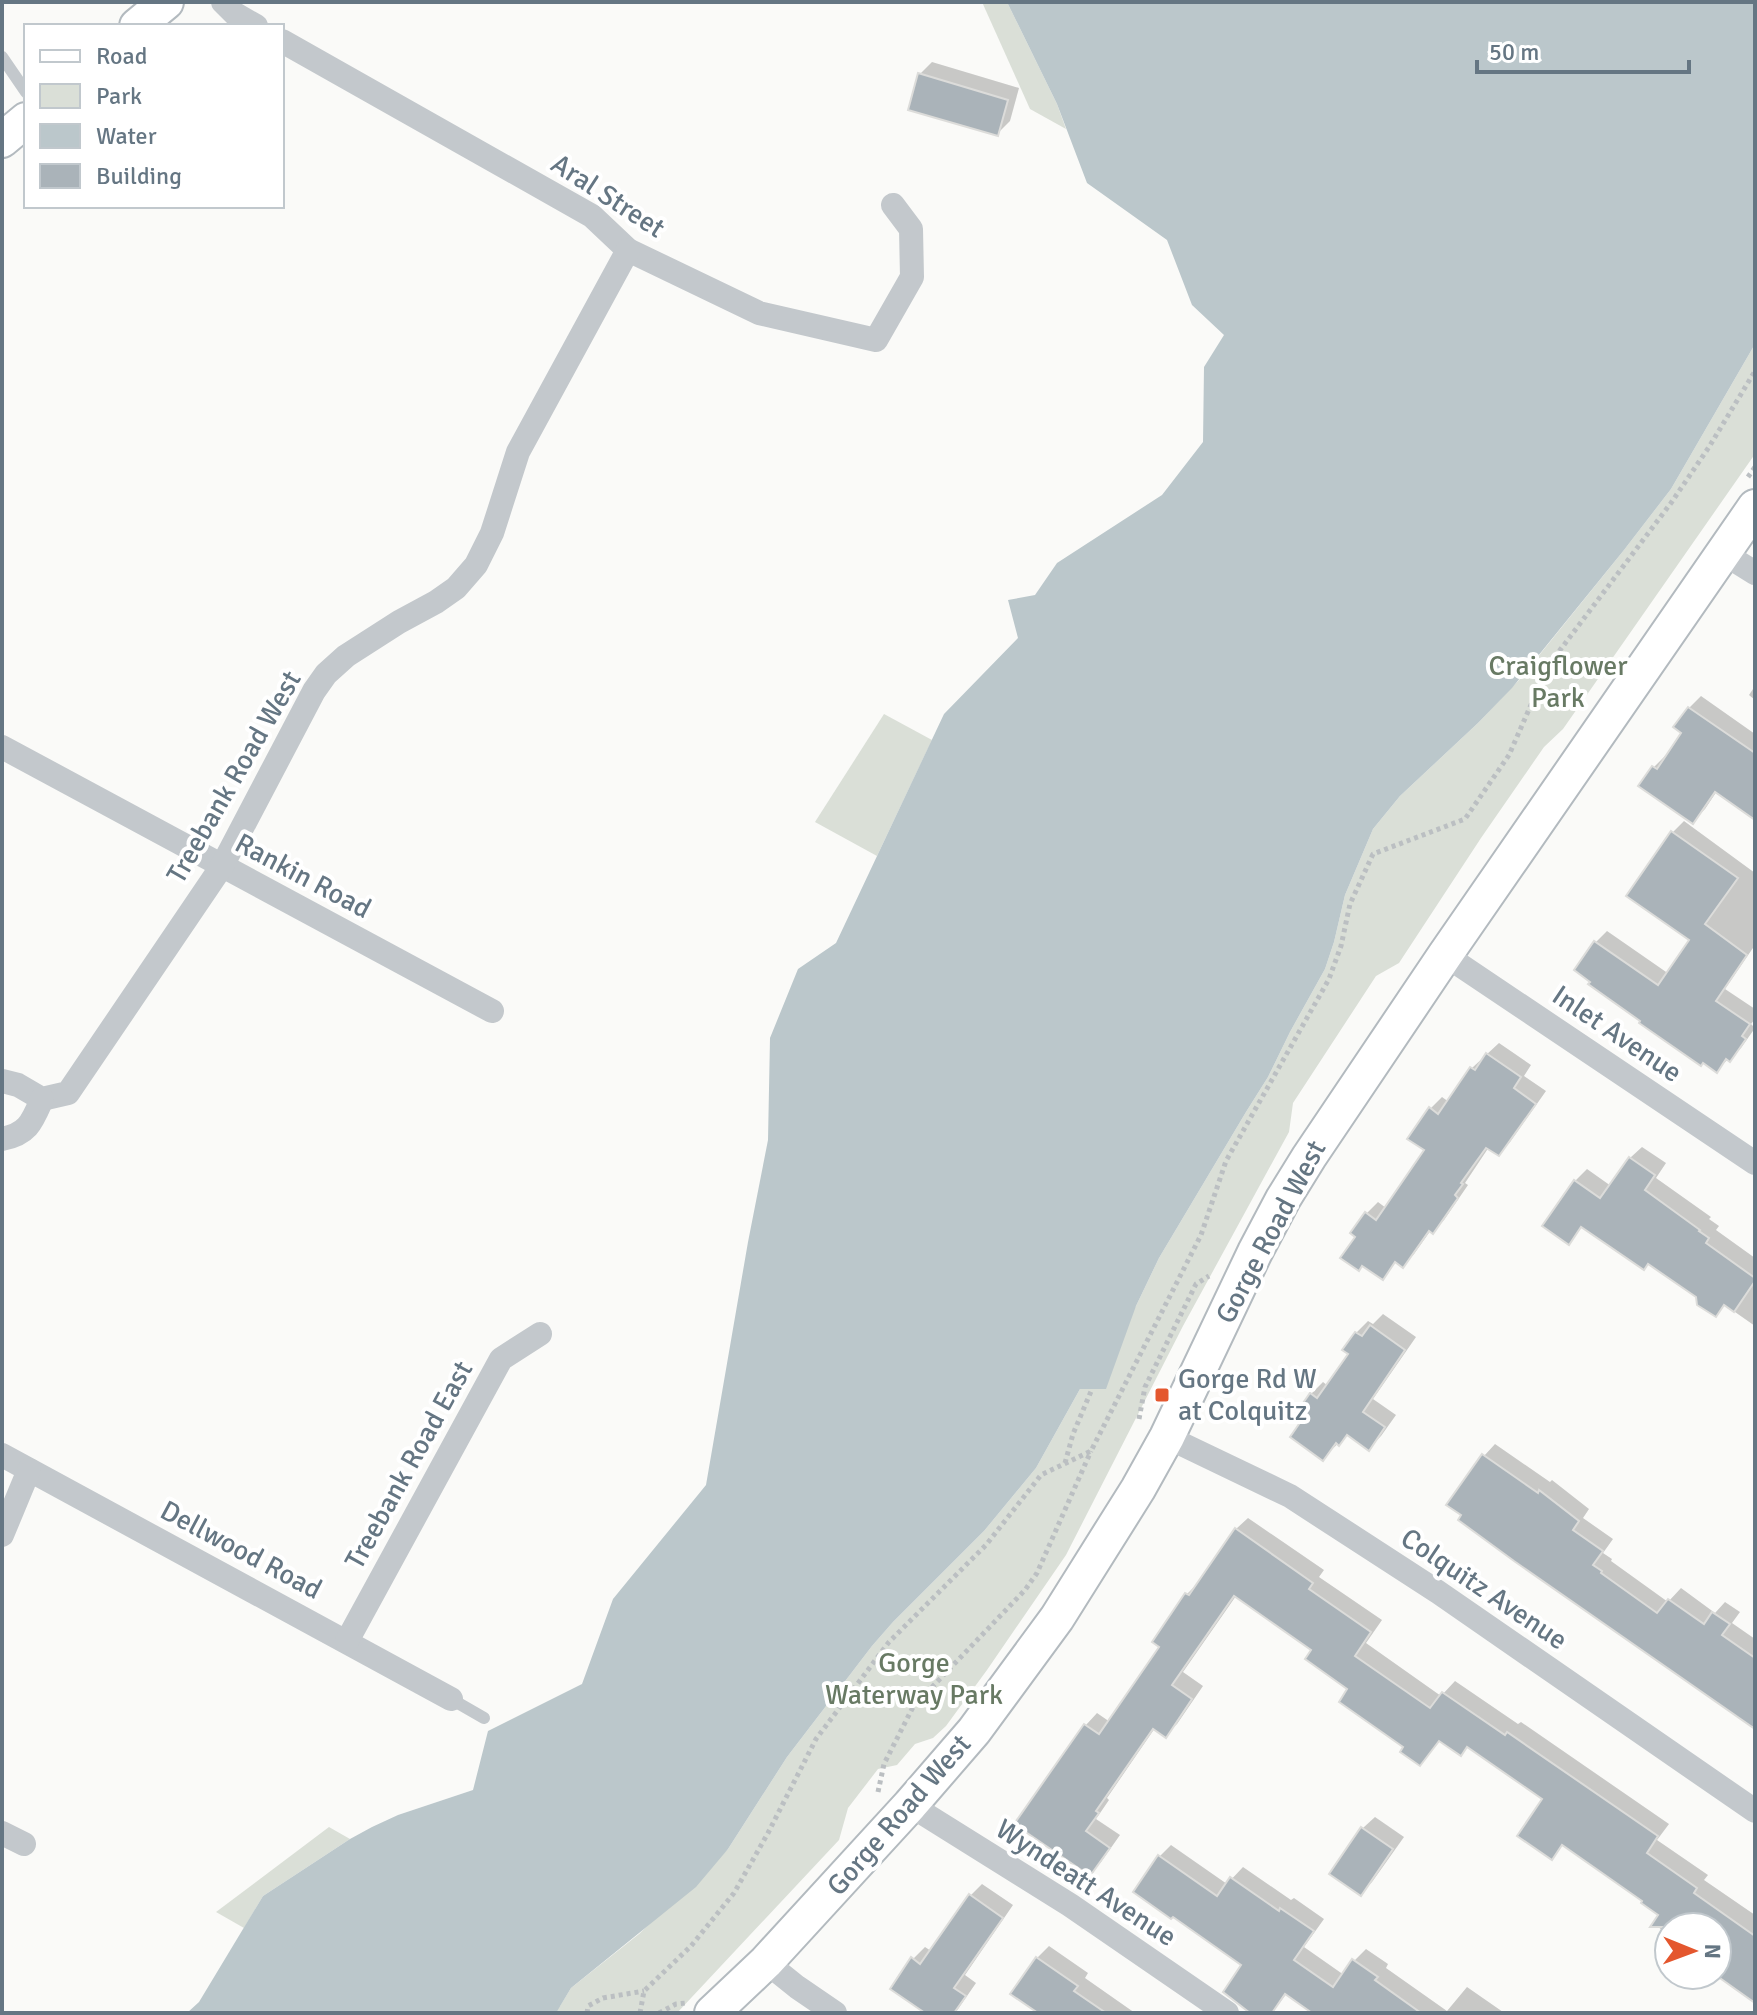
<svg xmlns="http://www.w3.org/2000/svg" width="1757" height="2015" font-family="Signika,sans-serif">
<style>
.green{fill:#dadfd7}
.water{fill:#bbc7cb}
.shadow{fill:#0003}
.building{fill:#aab3b9;stroke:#dcdcda;stroke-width:2}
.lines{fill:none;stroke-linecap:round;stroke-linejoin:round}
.secondary-casing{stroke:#b3babf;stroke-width:38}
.path{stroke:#bbbfc2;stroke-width:5;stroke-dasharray:4 4;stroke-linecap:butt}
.service{stroke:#c3c8cc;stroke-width:12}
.minor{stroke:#c3c8cc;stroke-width:24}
.secondary{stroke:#fff;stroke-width:34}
.poi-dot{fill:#e4572e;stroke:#fff;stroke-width:3}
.labels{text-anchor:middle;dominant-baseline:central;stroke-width:8;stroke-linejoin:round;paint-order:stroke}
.street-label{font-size:28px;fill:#657683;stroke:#fff}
.park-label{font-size:28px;fill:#687a64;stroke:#fff}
.poi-label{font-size:28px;fill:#657683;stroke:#fff;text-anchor:start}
</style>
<rect width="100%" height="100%" fill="#fafaf8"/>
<g class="green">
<path d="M982,2H1007L1057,104L1066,129L1030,109Z"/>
<path d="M1755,344V454L1563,729L1544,747L1481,838L1399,963L1376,976L1293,1103L1289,1132L1183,1326L1066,1555L987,1670L946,1726L933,1738L915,1744L897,1765L878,1769L848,1808L839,1840L677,2013H530L560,2006L571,1988L639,1934L728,1849L787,1757L872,1646L893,1622L984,1531L1036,1468L1080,1389L1136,1306L1159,1258L1246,1112L1268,1077L1290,1032L1325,969L1334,942L1345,895L1373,829L1400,796L1478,723L1520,679L1624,550L1671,489Z"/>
<path d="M884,714L932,740L877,856L815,822Z"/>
<path d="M329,1827L350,1839L263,1896L244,1928L216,1912Z"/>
</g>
<path class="water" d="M1007,2H1755V344L1671,489L1624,550L1512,688L1478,723L1400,796L1373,829L1345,895L1334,942L1325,969L1290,1032L1268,1077L1246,1112L1159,1258L1136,1306L1106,1389H1080L1036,1468L984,1531L893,1622L872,1646L787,1757L728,1849L696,1887L571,1988L556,2013H187L199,2002L263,1896L350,1839L372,1827L398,1815L473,1790L488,1731L582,1684L613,1599L706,1485L748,1242L768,1140L770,1038L798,969L836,943L944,714L1018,638L1008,600L1035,595L1057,563L1162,495L1203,442L1204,367L1224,335L1192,305L1167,240L1087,183L1057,104Z"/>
<g class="shadow">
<path d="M932,62L1019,88L1010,121L998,133L920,74Z"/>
<path d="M1755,686V700L1749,695Z"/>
<path d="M1701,696L1755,734V753L1717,791L1705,809L1693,821L1641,785L1654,767L1666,755L1668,757L1684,733L1689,708Z"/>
<path d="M1684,821L1755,873V945L1725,989L1755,1009V1019L1751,1024L1755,1028L1741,1048L1716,1070L1643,1020L1577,970L1596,942L1607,931L1669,974L1691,940L1673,832Z"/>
<path d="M1499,1043L1531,1065L1524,1076L1546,1091L1510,1142L1498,1153L1489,1147L1465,1183L1468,1185L1444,1220L1433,1231L1431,1230L1414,1254L1403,1265L1397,1261L1382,1278L1357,1236L1366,1214L1378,1202L1386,1208L1427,1150L1430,1109L1442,1097L1449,1102L1472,1068Z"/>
<path d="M1642,1147L1666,1163L1656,1178L1711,1217L1709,1219L1719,1226L1716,1230L1755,1258V1326L1725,1305L1715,1315L1698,1296L1649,1262L1583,1226L1569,1242L1545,1225L1575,1181L1587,1169L1611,1186L1630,1158Z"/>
<path d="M1383,1314L1416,1337L1373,1399L1396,1415L1381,1436L1369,1448L1348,1434L1323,1458L1302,1423L1311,1394L1323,1382L1328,1386L1351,1353L1356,1333L1368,1321L1373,1324Z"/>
<path d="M1495,1444L1550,1482L1552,1480L1589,1509L1583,1518L1613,1539L1603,1553L1612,1559L1611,1561L1668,1602L1681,1588L1715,1613L1725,1602L1740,1612L1732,1623L1755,1639V1726L1469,1527L1484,1456Z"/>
<path d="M1248,1518L1324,1570L1319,1577L1382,1620L1366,1643L1441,1696L1455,1681L1518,1724L1521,1722L1669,1824L1657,1840L1708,1875L1704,1880L1755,1915V2000L1717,1968V1927H1669V1935L1654,1924L1661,1915L1644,1900L1564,1844L1551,1857L1545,1799L1469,1745L1441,1740L1420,1764L1406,1746L1314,1650L1236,1596L1183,1672L1203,1686L1177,1724L1165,1735L1155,1728L1107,1798L1109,1800L1096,1819L1120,1835L1101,1862L1090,1874L1017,1823L1086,1725L1097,1713L1110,1722L1162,1646L1154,1641L1187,1594L1199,1582L1236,1529Z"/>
<path d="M1375,1817L1404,1837L1372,1882L1360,1894L1363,1828Z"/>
<path d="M1171,1845L1227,1884L1243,1867L1291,1900L1294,1898L1324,1919L1304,1947L1344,1975L1354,1961L1366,1949L1388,1964L1386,1968L1447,2011L1467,1987L1503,2012L1316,2013L1287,1993L1272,2013H1254L1244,1965L1159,1857Z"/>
<path d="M982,1884L1013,1905L965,1975L976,1983L956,2012L929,2013L913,1959L925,1947L931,1951L970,1896Z"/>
<path d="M1049,1946L1088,1973L1085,1978L1135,2013H1041L1037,1958Z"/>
</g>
<g class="building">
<path d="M918,73L1008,100L998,136L908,110Z"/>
<path d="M1688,707L1755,753V820L1715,792L1693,824L1638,786L1652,766L1657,769L1681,733L1673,727Z"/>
<path d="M1671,831L1738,878L1705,924L1747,955L1716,1001L1750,1024L1742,1036L1746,1039L1730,1062L1726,1059L1717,1073L1703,1063L1701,1066L1639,1023L1640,1021L1588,984L1590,982L1574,970L1594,941L1658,985L1689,940L1626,896Z"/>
<path d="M1486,1053L1521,1077L1514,1088L1536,1104L1499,1156L1486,1148L1461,1183L1463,1184L1455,1195L1458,1198L1433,1234L1429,1231L1403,1268L1395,1262L1383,1280L1362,1266L1359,1271L1340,1258L1355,1237L1350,1233L1365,1212L1376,1220L1424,1150L1407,1139L1429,1107L1438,1114L1470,1067L1475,1070Z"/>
<path d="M1629,1157L1655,1175L1645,1190L1700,1230L1699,1231L1709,1238L1706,1243L1755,1278V1281L1734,1312L1724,1305L1716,1317L1697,1305L1696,1297L1648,1264L1644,1270L1581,1227L1569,1245L1542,1226L1574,1180L1600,1198Z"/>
<path d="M1370,1325L1405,1350L1363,1412L1385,1427L1369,1451L1347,1435L1339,1446L1336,1443L1323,1461L1290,1437L1299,1424L1292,1419L1310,1393L1317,1398L1348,1354L1342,1350L1355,1332L1362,1336Z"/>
<path d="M1482,1454L1538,1493L1539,1490L1579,1521L1573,1530L1603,1551L1593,1565L1602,1571L1601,1573L1657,1613L1668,1599L1704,1624L1712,1612L1730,1624L1722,1635L1755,1658V1729L1514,1561L1458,1520L1461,1515L1446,1505Z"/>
<path d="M1235,1528L1313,1583L1309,1589L1371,1632L1355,1656L1430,1708L1442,1692L1505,1735L1507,1732L1658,1836L1647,1853L1697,1888L1694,1893L1755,1936V2003L1717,1976V1927H1650L1658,1915L1641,1903L1642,1901L1562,1845L1552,1860L1517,1836L1542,1799L1467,1747L1461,1756L1439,1741L1420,1766L1400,1752L1403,1747L1339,1702L1347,1689L1305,1659L1311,1650L1234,1596L1172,1685L1192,1699L1166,1738L1153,1729L1096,1811L1099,1813L1086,1831L1110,1848L1090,1876L1014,1824L1084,1724L1099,1734L1159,1647L1152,1642L1185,1593L1189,1595Z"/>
<path d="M1361,1827L1393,1849L1361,1896L1329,1874Z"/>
<path d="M1158,1855L1217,1896L1230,1877L1279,1911L1280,1908L1314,1931L1294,1960L1333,1987L1352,1959L1378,1977L1375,1980L1421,2013H1312L1285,1994L1272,2013H1250L1223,1992L1241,1965L1173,1917L1171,1919L1133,1892Z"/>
<path d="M969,1894L1003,1918L954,1988L966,1996L954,2013H925L890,1989L911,1957L920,1964Z"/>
<path d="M1036,1957L1078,1986L1074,1991L1106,2013H1038L1010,1994Z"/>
</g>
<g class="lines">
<g class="secondary-casing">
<g id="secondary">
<path d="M137,26L166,2"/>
<path d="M2,140L26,120"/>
<path d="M712,2013L766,1962L910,1805L974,1731L1057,1618L1138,1489L1167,1437L1255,1252L1283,1199L1309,1157L1445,955L1755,507"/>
</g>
</g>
<g class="path">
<path d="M1748,477L1755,467"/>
<path d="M1139,1419L1145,1387L1196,1284L1209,1276"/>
<path d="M1065,1463L1073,1434L1092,1389"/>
<path d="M878,1792L884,1764L913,1707L1025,1590L1037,1573L1091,1451"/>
<path d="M587,2013L588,2006L603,1998L644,1991"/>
<path d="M640,2013L644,1991L691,1946L734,1893L768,1833L816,1739L889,1642L986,1545L1041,1475L1091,1451L1201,1235L1226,1161L1329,979L1341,946L1350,904L1373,854L1465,819L1509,755L1548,666L1671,503L1709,447L1755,371"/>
<path d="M659,2013L676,2004L686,2003"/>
</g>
<g class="service">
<path d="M2,57L26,92"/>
<path d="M451,1699L484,1718"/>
</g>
<g class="minor">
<path d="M223,2L235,14L256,26"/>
<path d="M282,41L592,216L628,250L759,313L876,340L912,277L911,229L893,205"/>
<path d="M1723,553L1755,573"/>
<path d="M2,747L492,1011"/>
<path d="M1445,955L1755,1163"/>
<path d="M2,1081L18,1085L42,1099L68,1093L222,866L314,691L326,674L346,656L399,622L436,602L456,588L476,565L492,533L518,452L628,250"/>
<path d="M2,1139C28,1134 32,1122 42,1099"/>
<path d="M1167,1437L1290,1496L1438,1592L1755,1811"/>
<path d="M2,1455L451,1699"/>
<path d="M2,1535L29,1470"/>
<path d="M347,1641L501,1359L540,1334"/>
<path d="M910,1805L1070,1905L1227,2013"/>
<path d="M2,1833L24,1844"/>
<path d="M766,1962L797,1987L835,2013"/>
</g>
<use href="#secondary" class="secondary"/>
</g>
<rect class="poi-dot" x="1154" y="1387" width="16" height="16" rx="4"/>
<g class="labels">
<g class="street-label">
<text transform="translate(608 196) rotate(33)">Aral Street</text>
<text transform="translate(234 777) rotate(-60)">Treebank Road West</text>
<text transform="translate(303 876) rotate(28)">Rankin Road</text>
<text transform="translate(1617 1034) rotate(34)">Inlet Avenue</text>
<text transform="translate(1271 1232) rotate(-62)">Gorge Road West</text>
<text transform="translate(409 1465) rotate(-61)">Treebank Road East</text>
<text transform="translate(241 1550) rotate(28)">Dellwood Road</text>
<text transform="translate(1484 1589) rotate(34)">Colquitz Avenue</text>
<text transform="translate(899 1815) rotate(-49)">Gorge Road West</text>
<text transform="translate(1086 1883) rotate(33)">Wyndeatt Avenue</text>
</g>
<g class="park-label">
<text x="1558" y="666">Craigflower<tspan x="1558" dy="32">Park</tspan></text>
<text x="914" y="1663">Gorge<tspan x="914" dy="32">Waterway Park</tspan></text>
</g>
<g class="poi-label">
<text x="1178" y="1379">Gorge Rd W<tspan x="1178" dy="32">at Colquitz</tspan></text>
</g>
</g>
<rect width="1757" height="2015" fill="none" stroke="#657683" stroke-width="8"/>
<rect x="24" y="24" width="260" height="184" fill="#ffffff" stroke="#c1c8cd" stroke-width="2"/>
<rect x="40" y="50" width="40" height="12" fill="#ffffff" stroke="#c1c8cd" stroke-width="2"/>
<text x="96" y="64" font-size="24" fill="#657683">Road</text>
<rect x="40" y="84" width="40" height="24" fill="#dadfd7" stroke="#c1c8cd" stroke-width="2"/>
<text x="96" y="104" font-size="24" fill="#657683">Park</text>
<rect x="40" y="124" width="40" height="24" fill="#bbc7cb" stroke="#c1c8cd" stroke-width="2"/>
<text x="96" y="144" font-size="24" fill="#657683">Water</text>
<rect x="40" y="164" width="40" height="24" fill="#aab3b9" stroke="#c1c8cd" stroke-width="2"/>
<text x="96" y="184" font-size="24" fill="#657683">Building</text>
<g transform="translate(1693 1951) rotate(91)"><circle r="38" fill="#ffffff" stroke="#c1c8cd" stroke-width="2"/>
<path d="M0-6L14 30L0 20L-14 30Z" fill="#e4572e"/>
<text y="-12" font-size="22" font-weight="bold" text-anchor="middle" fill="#657683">N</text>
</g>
<path d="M1477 60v12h212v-12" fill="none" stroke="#657683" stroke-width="4"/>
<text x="1489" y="60" font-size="24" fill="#657683" stroke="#ffffff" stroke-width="6" paint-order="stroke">50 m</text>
</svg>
